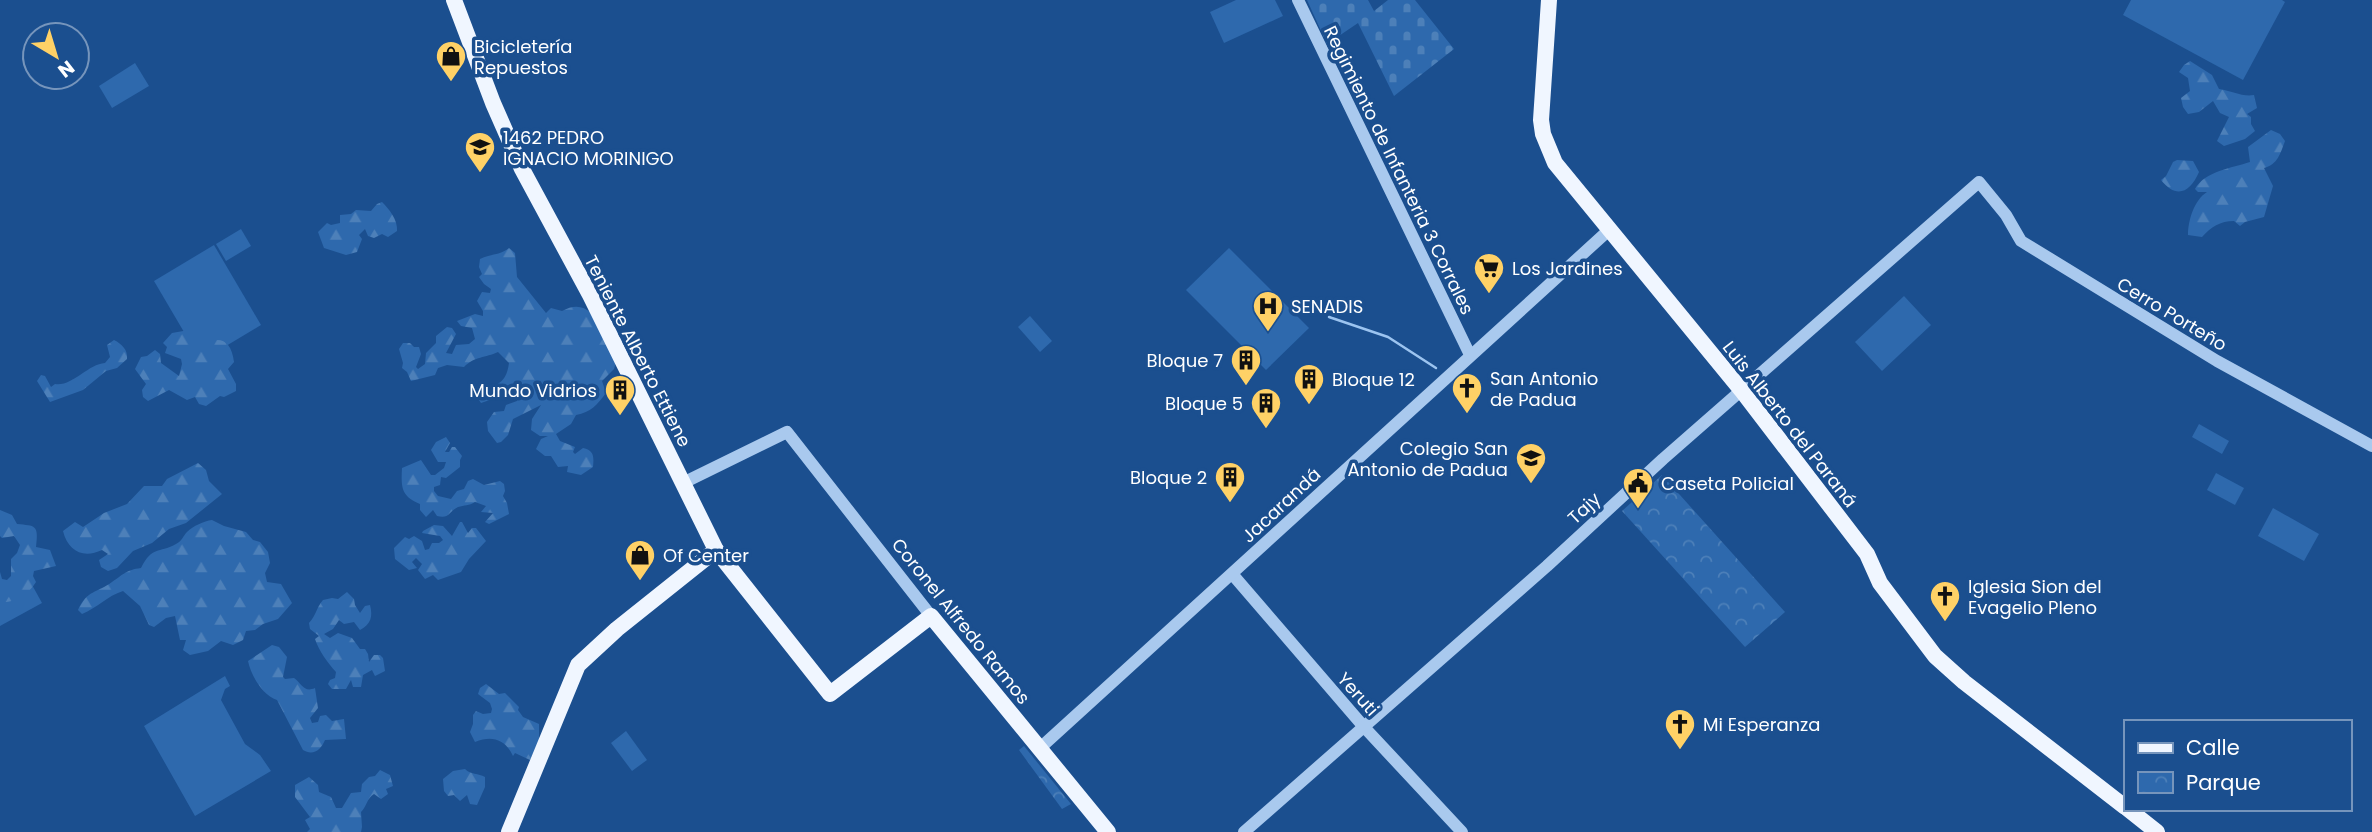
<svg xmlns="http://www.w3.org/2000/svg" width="2372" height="832" font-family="Poppins,sans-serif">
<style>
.grass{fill:#2e69ad}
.forest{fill:url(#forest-firs)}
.cemetery{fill:url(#cemetery-stones)}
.park{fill:url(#park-crowns)}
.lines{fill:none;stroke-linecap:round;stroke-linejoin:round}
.stream{stroke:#9cc4f0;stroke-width:2.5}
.minor{stroke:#a9c9ee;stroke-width:12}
.major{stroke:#f0f6ff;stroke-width:16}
.labels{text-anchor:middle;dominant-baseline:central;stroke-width:7;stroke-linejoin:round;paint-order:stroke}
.poi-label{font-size:18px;fill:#fff;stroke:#1b4f8f;text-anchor:start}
.street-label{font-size:18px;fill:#fff;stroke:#1b4f8f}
</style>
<defs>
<pattern id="forest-firs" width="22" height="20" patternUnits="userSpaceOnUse" patternTransform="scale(1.75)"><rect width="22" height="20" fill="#2e69ad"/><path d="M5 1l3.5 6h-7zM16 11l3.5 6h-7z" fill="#4d80b9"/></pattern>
<pattern id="cemetery-stones" width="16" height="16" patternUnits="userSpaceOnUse" patternTransform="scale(1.75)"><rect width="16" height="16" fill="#2e69ad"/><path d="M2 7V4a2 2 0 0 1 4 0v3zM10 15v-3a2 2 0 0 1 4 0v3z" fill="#4d80b9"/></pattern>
<pattern id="park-crowns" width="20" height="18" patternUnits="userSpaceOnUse" patternTransform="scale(1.75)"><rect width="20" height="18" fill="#2e69ad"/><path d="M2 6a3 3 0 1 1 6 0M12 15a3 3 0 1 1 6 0" fill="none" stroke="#4d80b9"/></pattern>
</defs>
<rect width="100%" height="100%" fill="#1b4f8f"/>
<g class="grass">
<path d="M1236,0H1275L1283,16L1224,43L1210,12Z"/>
<path d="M2131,0H2282L2285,2L2243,80L2123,15Z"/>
<path d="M135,63L149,86L112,108L99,86Z"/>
<path d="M241,229L251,246L226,261L216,244Z"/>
<path d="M214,245L261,325L201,361L154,281Z"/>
<path d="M1229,248L1309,328L1266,370L1186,290Z"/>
<path d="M1904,296L1931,325L1882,371L1855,342Z"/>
<path d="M1030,316L1052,341L1040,352L1018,327Z"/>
<path d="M2199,424L2229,441L2222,454L2192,437Z"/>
<path d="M2216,473L2244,488L2235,505L2207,490Z"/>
<path d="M2273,508L2319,534L2304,561L2258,536Z"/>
<path d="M31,583L42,603L0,626V600Z"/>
<path d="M225,676L230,686L225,689L221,700L245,744L260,755L271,771L195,816L144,726Z"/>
<path d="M626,731L647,760L632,771L611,743Z"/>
</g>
<g class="forest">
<path d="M2190,61L2212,75L2219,89C2232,91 2242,97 2254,95L2257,108L2247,114L2251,117V124L2255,131L2245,139L2224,146L2217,141L2229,117L2220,113L2213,101L2199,112L2188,114L2183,107L2181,98L2190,91L2188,78L2179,72L2184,65Z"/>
<path d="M2271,130L2280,134L2285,141C2280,154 2278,164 2264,168L2273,186L2264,217L2245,222L2240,226L2234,221C2220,221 2211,227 2202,237L2188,235C2188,221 2194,200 2207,192H2198L2195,189C2205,171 2232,168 2250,162L2248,147Z"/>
<path d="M2177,160L2193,161L2199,172C2190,193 2176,199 2161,180L2166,176L2173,162Z"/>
<path d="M382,202C389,209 398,220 397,231L388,237L382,234L374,238L368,236L365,229L359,235L362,239L357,252L346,255L324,248L318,232L327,223L331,225L340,223V215L351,214L356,210L371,211L377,204Z"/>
<path d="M509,248L515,253L517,277L546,313L551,308L562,311C595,292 606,340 616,362L614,369L602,381L606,393C597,405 591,412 576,415L571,424L556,434L560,441L575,447L573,452L575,454L583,448C594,450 594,457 593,467L581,475L567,472L568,466L558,467L551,456H545L536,449L541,439L548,436H540L531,430L532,419L541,405L513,419L508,435L501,442L497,443L488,431L487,422L494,412L504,411L506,405L517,401V394L512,389L507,394L481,403L475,394C492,384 506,388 509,363L498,352C485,358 475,356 464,367L447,365L438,368L435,375L411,381L407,372L402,368L403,363L399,349L403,343H410L414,347H419L421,354L416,367L418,369L425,364L426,353L436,343V336L447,327L452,328L456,334L446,353L452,354L456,345L469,344L475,339L472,328L461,326L457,321L475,314L483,316V311L477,301L482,292L490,293L491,289L484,284L479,277L482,274L479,267L480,259C490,254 501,255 509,248Z"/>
<path d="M189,330L196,333L198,347C217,335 231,337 234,362L228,369L236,384V391L224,397L220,396L206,406L199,404L195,397L187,400L169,390L148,401L143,397L142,390L146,384L135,369L141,357L147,356L155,350L160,354L161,363L179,376L182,364L181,359L165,353L167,347L163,343L172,333Z"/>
<path d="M114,340C122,344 128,350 127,359L117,368L106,371L83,390L50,402L37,381L41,375L45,376L51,387L55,384C72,387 88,364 105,363L110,357L107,345Z"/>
<path d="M446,437L450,443L445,452H449L452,447H455L462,456L460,460V467L446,478L441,477L440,485L434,487V491L438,496L451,499L457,491L464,489L468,481L473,479L484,485L500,481L504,484L505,491L503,496L507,503L509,514L489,524L485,522L493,513L481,512L486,506L475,502C469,506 464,505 458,507C448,512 450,519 437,516L433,510L426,517L420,510V504C401,496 401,487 402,468L421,460L431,475H435L444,468L446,462H438L431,450L436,442Z"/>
<path d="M198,463L206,470L209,481L222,494L186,523L169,529L152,543L133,551L117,568L108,571L101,567L99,560L108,554L102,550C83,559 68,551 63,531L75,522L83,527L104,513L127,504L144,486H162L167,479Z"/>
<path d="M0,510L12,515L17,524C35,526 39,524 36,547L50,550L56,566L34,571L33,576L36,582C29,594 13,604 0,602V572L2,579L7,580L11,576V559L17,553L20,545L14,536L2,538L0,536Z"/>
<path d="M212,520L224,526L246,532L253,540L260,542L268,552L270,563L265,573L267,582L281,584L292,603L278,619L263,624L255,630L246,631L243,640L233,645L221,641L208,651L190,655L183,650L186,640H180L175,616L166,618L154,627L149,625L140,606L123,591C107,596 97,608 82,614L78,610C87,590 97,593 112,582C124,574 126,570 141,568C153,545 158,554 176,544C182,541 183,536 187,532C193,526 204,521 212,520Z"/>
<path d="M460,522H462L468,533L472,528H476L486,541L469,559L461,572L438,580L433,575L425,579L418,570L422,564L416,558L412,562L417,568L409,570L395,559L394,548L405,537L409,539L414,536L422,541L425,550L429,549L432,543H439L443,540L440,536L422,533L423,531L434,525L443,526L452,536Z"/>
<path d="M347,592L354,599L355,605L360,613L365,606L370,605C373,617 371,624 360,630L354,622L344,624L339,620L333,629L324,634L330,638L338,633L352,638L360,649H365L368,654L369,662L374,655H380L383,658L385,671L375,676L372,670L363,675L361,687H353L351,680L346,689H332L328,684L330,680L335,678L336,672C327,662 319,651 315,639L319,636L310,629L309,623C316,616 316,608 323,600L332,598L338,599Z"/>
<path d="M272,645L279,647L287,657L283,677L285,679L294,678C302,684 304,693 315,688L318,708L310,718L312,723L318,722L320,716L326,715L332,721L344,719L346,739L325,740C321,750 313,756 303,750L277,700C262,695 251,675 248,661Z"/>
<path d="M486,684L499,694L505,693L519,707L518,710L523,717L539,724V740L530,760L515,753L513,756C505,739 492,735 475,742L470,732L473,724V715L476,711L483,714L491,713L492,709L490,703L478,694L480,688Z"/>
<path d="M465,769C471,775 478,773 485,777V787L477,805L470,804L467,795L460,801L454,795L448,796L444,791L443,779L453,771Z"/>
<path d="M380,770L390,775L393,786L386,789L388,794L381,799L374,794C367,798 367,806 361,812L362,827L361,832H307L310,829L305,820L310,817L295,797V785L309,777L318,785L319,792L331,797L336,808H342L351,793L361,792L362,784L369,777L375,776Z"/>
</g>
<path class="cemetery" d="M1307,0H1368L1374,11L1388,0H1415L1454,49L1394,96L1358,23L1327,44Z"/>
<g class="park">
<path d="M1662,475L1785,612L1745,647L1622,511Z"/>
<path d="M1024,746L1071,804L1062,809L1019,750Z"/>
</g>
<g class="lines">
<path class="stream" d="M1329,317L1388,337L1436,368"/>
<g class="minor">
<path d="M1298,0L1470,355"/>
<path d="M683,483L787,432L931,616"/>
<path d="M1233,575L1364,727L1462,832"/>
<path d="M1039,749C1230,577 1418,402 1609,230"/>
<path d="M1244,832L1547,566L1663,459L1979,182L2006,215L2021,241L2217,361L2372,446"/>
</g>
<g class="major">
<path d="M454,0L493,103L522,169L590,295L716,550L830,694L931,616L1108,832"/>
<path d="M1549,0L1541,120L1543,134L1555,163L1742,391L1867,554L1880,583L1935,656L1964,682L2125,807"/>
<path d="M2128,809L2157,832"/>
<path d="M509,832L578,665L617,629L716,550"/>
</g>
</g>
<defs>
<g id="shop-pin" transform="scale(1.575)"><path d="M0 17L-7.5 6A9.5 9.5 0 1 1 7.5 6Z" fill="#ffd166" stroke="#1b4f8f"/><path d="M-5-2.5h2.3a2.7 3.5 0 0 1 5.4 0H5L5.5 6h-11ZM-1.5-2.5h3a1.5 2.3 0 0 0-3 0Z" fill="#111"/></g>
<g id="school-pin" transform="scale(1.575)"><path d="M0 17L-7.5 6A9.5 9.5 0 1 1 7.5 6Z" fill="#ffd166" stroke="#1b4f8f"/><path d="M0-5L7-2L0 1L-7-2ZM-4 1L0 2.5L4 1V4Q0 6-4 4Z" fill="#111"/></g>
<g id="supermarket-pin" transform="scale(1.575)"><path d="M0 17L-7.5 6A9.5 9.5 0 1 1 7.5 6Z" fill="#ffd166" stroke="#1b4f8f"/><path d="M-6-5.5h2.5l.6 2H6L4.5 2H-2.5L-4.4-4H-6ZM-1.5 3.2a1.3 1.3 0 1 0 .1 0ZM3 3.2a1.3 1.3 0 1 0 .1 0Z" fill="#111"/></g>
<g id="hospital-pin" transform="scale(1.575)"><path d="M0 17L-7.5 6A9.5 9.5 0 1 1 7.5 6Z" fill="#ffd166" stroke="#1b4f8f"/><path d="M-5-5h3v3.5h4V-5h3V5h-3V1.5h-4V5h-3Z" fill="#111"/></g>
<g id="building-pin" transform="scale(1.575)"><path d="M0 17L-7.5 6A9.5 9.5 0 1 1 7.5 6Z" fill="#ffd166" stroke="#1b4f8f"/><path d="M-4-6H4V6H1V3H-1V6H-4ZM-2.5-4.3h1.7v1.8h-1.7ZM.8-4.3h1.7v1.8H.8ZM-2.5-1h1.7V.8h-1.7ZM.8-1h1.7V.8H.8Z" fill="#111"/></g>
<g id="church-pin" transform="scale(1.575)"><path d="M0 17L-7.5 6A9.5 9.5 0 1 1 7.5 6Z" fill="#ffd166" stroke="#1b4f8f"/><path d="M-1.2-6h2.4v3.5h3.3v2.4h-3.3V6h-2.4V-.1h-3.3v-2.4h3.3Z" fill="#111"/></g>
<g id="civic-pin" transform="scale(1.575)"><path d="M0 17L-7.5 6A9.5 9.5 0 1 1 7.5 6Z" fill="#ffd166" stroke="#1b4f8f"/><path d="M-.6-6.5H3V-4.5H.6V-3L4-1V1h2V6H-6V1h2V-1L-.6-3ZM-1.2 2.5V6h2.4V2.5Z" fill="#111"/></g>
</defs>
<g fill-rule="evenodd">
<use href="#shop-pin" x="451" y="56"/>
<use href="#school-pin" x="480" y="147"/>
<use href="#supermarket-pin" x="1489" y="268"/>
<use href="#hospital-pin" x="1268" y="306"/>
<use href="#building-pin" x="1246" y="360"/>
<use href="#building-pin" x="1309" y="379"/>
<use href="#church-pin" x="1467" y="388"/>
<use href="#building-pin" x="620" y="390"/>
<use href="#building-pin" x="1266" y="403"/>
<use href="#school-pin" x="1531" y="458"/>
<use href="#building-pin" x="1230" y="477"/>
<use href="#civic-pin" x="1638" y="483"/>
<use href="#shop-pin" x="640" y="555"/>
<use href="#church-pin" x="1945" y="596"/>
<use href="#church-pin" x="1680" y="724"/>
</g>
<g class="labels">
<g class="poi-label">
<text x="474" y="46">Bicicletería<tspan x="474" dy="21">Repuestos</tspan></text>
<text x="503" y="137">1462 PEDRO<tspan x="503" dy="21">IGNACIO MORINIGO</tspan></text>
<text x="1512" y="268">Los Jardines</text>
<text x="1291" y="306">SENADIS</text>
<text x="1223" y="360" text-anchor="end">Bloque 7</text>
<text x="1490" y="378">San Antonio<tspan x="1490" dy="21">de Padua</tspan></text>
<text x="1332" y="379">Bloque 12</text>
<text x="597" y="390" text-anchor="end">Mundo Vidrios</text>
<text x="1243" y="403" text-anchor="end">Bloque 5</text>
<text x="1508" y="448" text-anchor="end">Colegio San<tspan x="1508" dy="21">Antonio de Padua</tspan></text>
<text x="1207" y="477" text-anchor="end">Bloque 2</text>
<text x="1661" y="483">Caseta Policial</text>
<text x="663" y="555">Of Center</text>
<text x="1968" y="586">Iglesia Sion del<tspan x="1968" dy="21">Evagelio Pleno</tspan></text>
<text x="1703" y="724">Mi Esperanza</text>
</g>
<g class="street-label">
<text transform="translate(1399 170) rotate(64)">Regimiento de Infanteria 3 Corrales</text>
<text transform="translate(2172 314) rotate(31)">Cerro Porteño</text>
<text transform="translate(638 351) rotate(63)">Teniente Alberto Ettiene</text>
<text transform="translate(1790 424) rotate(52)">Luis Alberto del Paraná</text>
<text transform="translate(1281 505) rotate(-43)">Jacarandá</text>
<text transform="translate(1584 508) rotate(-43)">Tajy</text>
<text transform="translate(961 621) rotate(51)">Coronel Alfredo Ramos</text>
<text transform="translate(1358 694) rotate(48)">Yeruti</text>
</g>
</g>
<rect x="2124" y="720" width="228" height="91" fill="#1b4f8f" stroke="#7695bc" stroke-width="2"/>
<rect x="2138" y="743" width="35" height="10" fill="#f0f6ff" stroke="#7695bc" stroke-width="2"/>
<text x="2186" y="755" font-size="21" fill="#ffffff">Calle</text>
<rect x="2138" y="772" width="35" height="21" fill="url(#park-crowns)" stroke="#7695bc" stroke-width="2"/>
<text x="2186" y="790" font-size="21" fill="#ffffff">Parque</text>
<g transform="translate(56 56) rotate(142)"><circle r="33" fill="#1b4f8f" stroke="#7695bc" stroke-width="2"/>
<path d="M0-5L12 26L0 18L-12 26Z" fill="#ffd166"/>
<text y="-10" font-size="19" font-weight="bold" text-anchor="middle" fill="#ffffff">N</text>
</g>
</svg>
